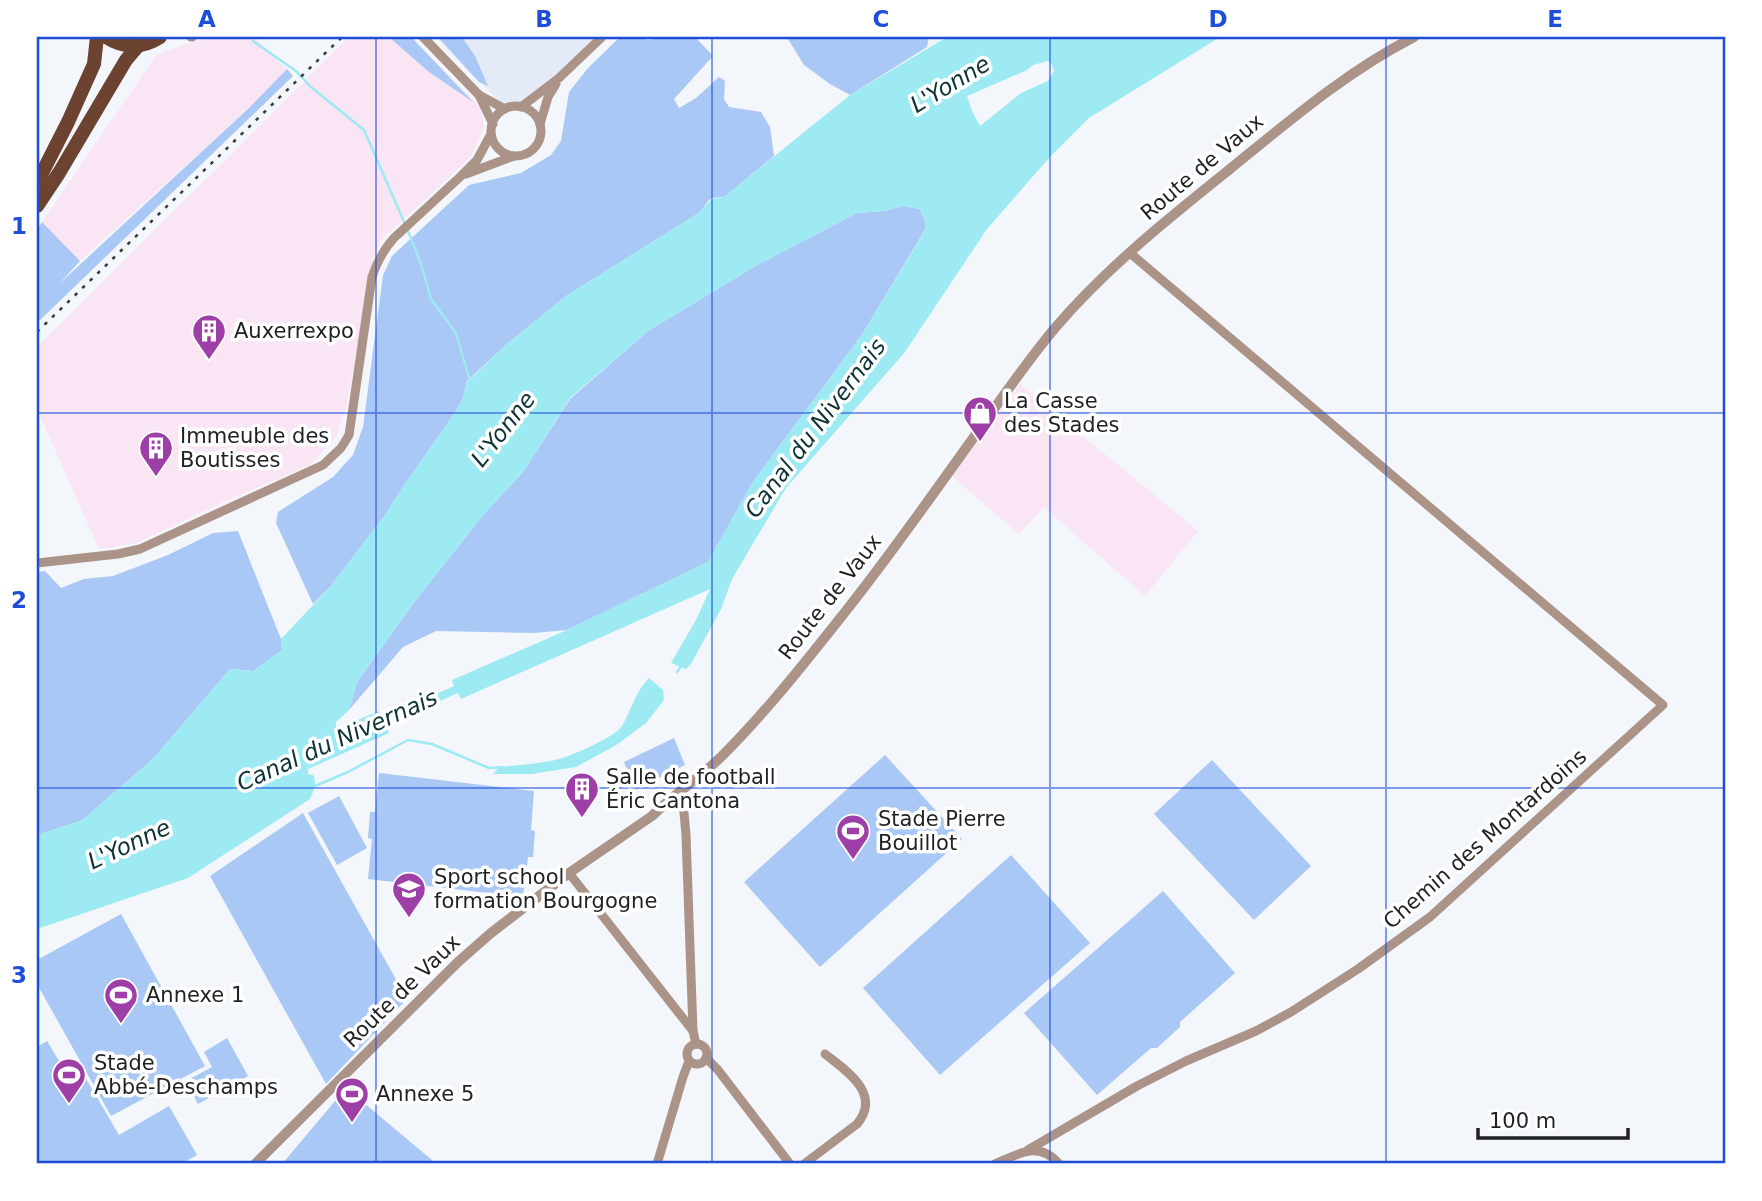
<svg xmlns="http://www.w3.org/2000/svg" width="1762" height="1201" font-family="'DejaVu Sans',sans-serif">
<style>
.commercial{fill:#f9e5f4}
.built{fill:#e4ebf6}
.green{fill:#a9c8f5}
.water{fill:#9deaf3;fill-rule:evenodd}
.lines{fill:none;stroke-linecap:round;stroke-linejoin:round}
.stream{stroke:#9deaf3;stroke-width:2.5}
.minor{stroke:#ac9388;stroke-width:9}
.tertiary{stroke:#ac9388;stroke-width:10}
.primary{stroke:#6c4230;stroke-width:14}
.rail{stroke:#38393b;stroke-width:2.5;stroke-dasharray:3.5 7;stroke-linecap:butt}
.grid{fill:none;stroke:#1d4ed8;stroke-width:2;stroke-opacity:0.55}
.labels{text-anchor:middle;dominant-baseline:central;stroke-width:7;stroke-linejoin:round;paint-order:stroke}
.street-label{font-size:21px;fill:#1f2021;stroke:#fff}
.poi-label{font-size:21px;fill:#1f2021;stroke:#fff;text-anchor:start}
.water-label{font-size:23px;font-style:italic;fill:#0c3236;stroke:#fff}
.neatline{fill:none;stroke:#1d4ed8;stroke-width:2.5}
.grid-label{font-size:23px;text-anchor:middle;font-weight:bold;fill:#1d4ed8}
</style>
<rect width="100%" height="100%" fill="#f3f6fb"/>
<g class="commercial">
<path d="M209,37H254L287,69L249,108L80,261L42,222L157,54Z"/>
<path d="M349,37H412L480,107L484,126L471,157L380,241L368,274L361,330L346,408L336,437L310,465L219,504L137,543L99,549L37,409V347Z"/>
<path d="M1020,384L1198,531L1145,596L1044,507L1019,534L951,475Z"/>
</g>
<path class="built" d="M436,37H600L583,52L535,103L501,102L468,71Z"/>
<g class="green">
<path d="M389,37H411L473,102L429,72Z"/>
<path d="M438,37H462L475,56L488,86L479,82Z"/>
<path d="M620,37H642L648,40L663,37H695L713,56L674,99L679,108L696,98L719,77L725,81L724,99L729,107L761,112L770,127L774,156L724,197L712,198L708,201L702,210L697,214L566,296L507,344L467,381L463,398L456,411L403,487L385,515L330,587L313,604L276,523L278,512L333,477L353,455L363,427L383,275L392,256L469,185L521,173L551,155L561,141L569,92L588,68Z"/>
<path d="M784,37H929L927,47L850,95L830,84L804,65L788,39Z"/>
<path d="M287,69L293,76L37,323V229L42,222L80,261L59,284L249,108Z"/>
<path d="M903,206L920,209L925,221V230L863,333L753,482L708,562L567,630L534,633L436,631L403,647L349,710L357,682L415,601L484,514L523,472L570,399L648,331L757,265L857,213L884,211Z"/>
<path d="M238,531L281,639L282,650L253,671L230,669L154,758L85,818L80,821L37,835V572L45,571L61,588L84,579L113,576L168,555L213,533Z"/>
<path d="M674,738L685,765L636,789L624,762Z"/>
<path d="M885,755L962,839L820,967L744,882Z"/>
<path d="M1212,760L1311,866L1254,920L1154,814Z"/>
<path d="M379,773L534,791L531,830L535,831L533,857H528L523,897L368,879L372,839L368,838L370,812H375Z"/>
<path d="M339,796L367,848L337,865L308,813Z"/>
<path d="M303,813L407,999L326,1084L210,876Z"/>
<path d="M1011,855L1090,943L940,1075L863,988Z"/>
<path d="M1163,891L1235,973L1180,1022V1027L1157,1048H1151L1097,1095L1024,1013Z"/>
<path d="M121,914L205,1066L111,1116L37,984V960Z"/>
<path d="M227,1038L248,1076L198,1104L186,1081L212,1067L204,1052Z"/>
<path d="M47,1041L59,1061L55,1064L62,1074L78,1065L119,1135L169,1106L197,1155L181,1164H37V1047Z"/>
<path d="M346,1088L432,1160L429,1164H282Z"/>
</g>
<g class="water">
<path d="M947,37H1220L1089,118L1049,158L987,229L905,352L786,488L732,579L721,609L691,664L686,669L671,663L696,620L710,589L461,699L458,693L386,725L389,733L308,769V774L313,775C318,783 313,792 310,799L188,878L37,929V835L80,821L85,818L154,758L230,669L253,671L282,650L281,639L330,587L385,515L403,487L456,411L463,398L467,382L507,344L566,296L697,214C711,204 704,199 724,197L850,95ZM1048,61L1052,65L1054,71L1048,81L1021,93L980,126L972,111L967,96L1027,70L1033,65ZM903,206L920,209L925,221V231L863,333L753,482L708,562L567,630L452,680L454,686L383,718L379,711L339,728H336V722L349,710L357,682L415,601L484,514L523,472L570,398L648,331L757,265L857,213L884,211Z"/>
<path d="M649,678L663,690L664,700L646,723L618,744L576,767L532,774H493L499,767C518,765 540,764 559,759C571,756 617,736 622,726C632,709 635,692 649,678Z"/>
</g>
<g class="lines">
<g class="stream">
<path d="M253,41L296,71L311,87L364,130L405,224"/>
<path d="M408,231L421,264L431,299L456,333L470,381"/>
<path d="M677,672L682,665"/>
<path d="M312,786H315L348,772L408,740L432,744L489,768L502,767"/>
</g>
<g class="minor">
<path d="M191,37H192"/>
<path d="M423,37L479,95L493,124"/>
<path d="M479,95L505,109"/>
<circle cx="516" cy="131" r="25"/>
<path d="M521,107L559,78L602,37"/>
<path d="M540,124L548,97L556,84"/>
<path d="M466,174L514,156"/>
<path d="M37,563L118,554L140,549L323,465L341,448L349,435L372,277C377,262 383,250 394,238L461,176L477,160L491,134"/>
<path d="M676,795L683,802L686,835L693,1031L696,1044"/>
<path d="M569,873L693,1031"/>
<circle cx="697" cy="1054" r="10"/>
<path d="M706,1058L718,1070L790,1164"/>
<path d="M1028,1150L1137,1086L1186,1061L1256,1031L1291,1012L1358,969L1430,917L1663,705L1130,253"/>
<path d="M657,1164L683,1077L689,1061"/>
<path d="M804,1164L857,1124C882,1094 847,1071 825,1054"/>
<path d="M995,1164C1018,1154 1039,1140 1059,1164"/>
</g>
<path class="tertiary" d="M255,1164L458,962L491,933L569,873L652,816C674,794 701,777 723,755C766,712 807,660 845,612C892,553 935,491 979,430C1004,395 1028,360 1055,328C1106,268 1169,218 1230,169C1289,121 1346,72 1414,37"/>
<g class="primary">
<path d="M106,37C124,49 143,48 160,37"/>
<path d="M37,183L68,122L94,64L97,37"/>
<path d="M37,206L59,173L126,60L138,46"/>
</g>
<path class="rail" d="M37,332L342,37"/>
</g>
<path class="grid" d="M376,37V1164M712,37V1164M1050,37V1164M1386,37V1164M37,413H1725M37,788H1725"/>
<defs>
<g id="building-pin" transform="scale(1.75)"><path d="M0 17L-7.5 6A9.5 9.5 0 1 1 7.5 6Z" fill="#9e3fa7" stroke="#fff"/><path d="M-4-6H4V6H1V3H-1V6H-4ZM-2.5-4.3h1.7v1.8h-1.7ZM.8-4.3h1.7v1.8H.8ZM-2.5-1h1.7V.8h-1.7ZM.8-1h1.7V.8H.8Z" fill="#fff"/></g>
<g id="shop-pin" transform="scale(1.75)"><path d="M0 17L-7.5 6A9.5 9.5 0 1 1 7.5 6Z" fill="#9e3fa7" stroke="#fff"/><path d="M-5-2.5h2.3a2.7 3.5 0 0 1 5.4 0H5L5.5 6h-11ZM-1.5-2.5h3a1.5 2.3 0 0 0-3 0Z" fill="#fff"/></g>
<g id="stadium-pin" transform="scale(1.75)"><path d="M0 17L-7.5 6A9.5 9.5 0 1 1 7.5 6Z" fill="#9e3fa7" stroke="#fff"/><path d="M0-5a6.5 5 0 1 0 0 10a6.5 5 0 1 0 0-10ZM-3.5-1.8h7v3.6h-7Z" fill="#fff"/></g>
<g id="school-pin" transform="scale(1.75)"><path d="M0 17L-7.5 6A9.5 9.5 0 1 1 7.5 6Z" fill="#9e3fa7" stroke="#fff"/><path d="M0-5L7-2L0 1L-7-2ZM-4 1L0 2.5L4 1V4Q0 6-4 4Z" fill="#fff"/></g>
</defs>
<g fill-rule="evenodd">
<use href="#building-pin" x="209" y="331"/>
<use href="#shop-pin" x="980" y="413"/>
<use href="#building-pin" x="156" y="448"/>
<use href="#building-pin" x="582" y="789"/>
<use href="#stadium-pin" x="853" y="831"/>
<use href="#school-pin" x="409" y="889"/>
<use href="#stadium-pin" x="121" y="995"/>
<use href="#stadium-pin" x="69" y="1075"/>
<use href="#stadium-pin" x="352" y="1094"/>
</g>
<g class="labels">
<g class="street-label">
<text transform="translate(1202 167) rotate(-40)">Route de Vaux</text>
<text transform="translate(830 597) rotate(-52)">Route de Vaux</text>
<text transform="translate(1485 839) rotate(-41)">Chemin des Montardoins</text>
<text transform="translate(402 991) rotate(-44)">Route de Vaux</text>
</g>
<g class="poi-label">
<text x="234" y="331">Auxerrexpo</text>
<text x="1004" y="401">La Casse<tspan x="1004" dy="24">des Stades</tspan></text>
<text x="180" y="436">Immeuble des<tspan x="180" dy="24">Boutisses</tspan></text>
<text x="606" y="777">Salle de football<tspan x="606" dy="24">Éric Cantona</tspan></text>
<text x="878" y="819">Stade Pierre<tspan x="878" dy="24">Bouillot</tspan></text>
<text x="434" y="877">Sport school<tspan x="434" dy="24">formation Bourgogne</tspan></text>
<text x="146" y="995">Annexe 1</text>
<text x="94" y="1063">Stade<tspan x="94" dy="24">Abbé-Deschamps</tspan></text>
<text x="376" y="1094">Annexe 5</text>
</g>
<g class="water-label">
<text transform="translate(950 84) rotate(-31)">L'Yonne</text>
<text transform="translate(815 428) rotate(-53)">Canal du Nivernais</text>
<text transform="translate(503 429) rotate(-52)">L'Yonne</text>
<text transform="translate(337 740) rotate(-24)">Canal du Nivernais</text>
<text transform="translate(129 844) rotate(-25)">L'Yonne</text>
</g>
</g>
<rect width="1762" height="1201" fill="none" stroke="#ffffff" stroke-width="77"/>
<path d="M1478 1128v10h150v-10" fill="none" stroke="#1f2021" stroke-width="3.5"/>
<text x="1489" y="1128" font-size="21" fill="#1f2021" stroke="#ffffff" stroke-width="5" paint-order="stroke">100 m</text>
<rect x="38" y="38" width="1686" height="1124" class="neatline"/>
<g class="grid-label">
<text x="207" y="27">A</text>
<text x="544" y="27">B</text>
<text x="881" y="27">C</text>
<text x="1218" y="27">D</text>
<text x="1555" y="27">E</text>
<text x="19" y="234">1</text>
<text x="19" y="608">2</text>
<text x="19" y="983">3</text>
</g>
</svg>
